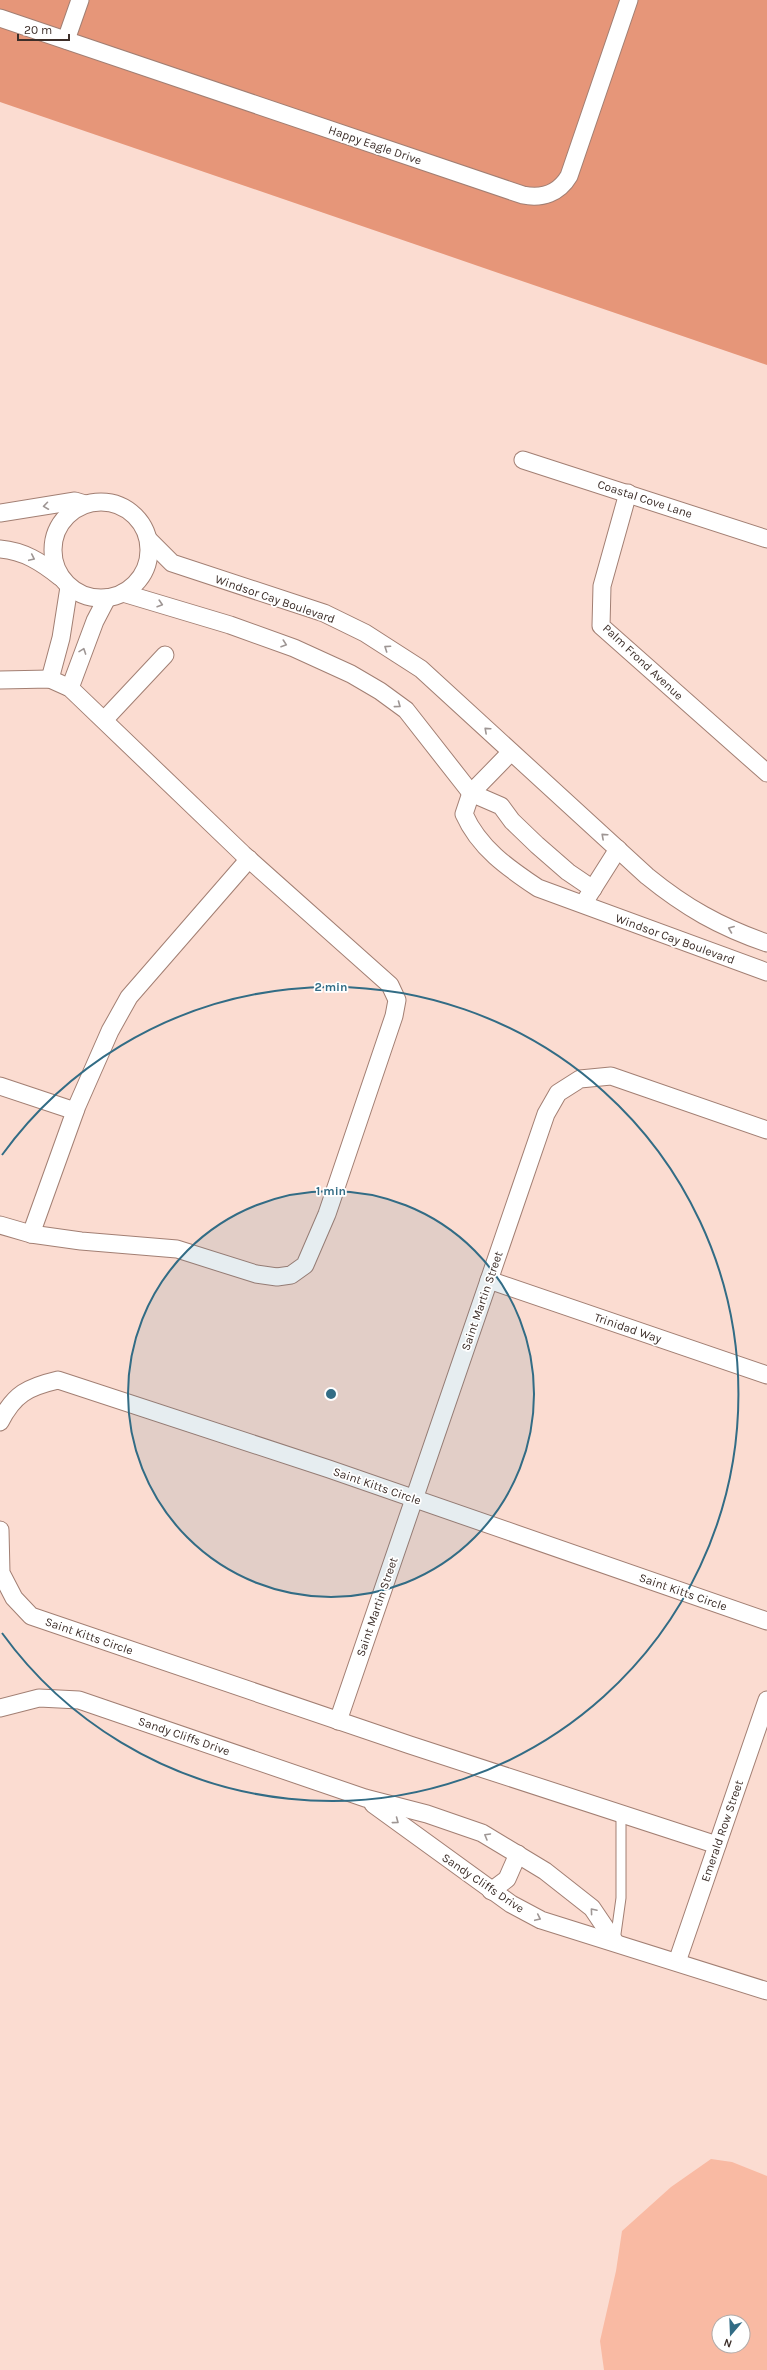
<svg xmlns="http://www.w3.org/2000/svg" width="767" height="2370" font-family="Karla,sans-serif">
<style>
.green{fill:#f9baa3;fill-rule:evenodd}
.forest{fill:#e69679}
.lines{fill:none;stroke-linecap:round;stroke-linejoin:round}
.lane-casing{stroke:#a27f73;stroke-width:11}
.street-casing{stroke:#a27f73;stroke-width:19}
.lane{stroke:#fff;stroke-width:9}
.street{stroke:#fff;stroke-width:17}
.oneway{stroke:#9e9694}
.ring{fill:none;stroke:#326c85;stroke-width:2}
.labels{text-anchor:middle;dominant-baseline:central;stroke-width:3.5;stroke-linejoin:round;paint-order:stroke}
.street-label{font-size:12px;fill:#3c2e29;stroke:#fff}
.centre{fill:#326c85;stroke:#fff;stroke-width:2}
.ring-label{font-size:12px;text-anchor:middle;font-weight:bold;fill:#326c85;stroke:#fff;stroke-width:3.5;stroke-linejoin:round;paint-order:stroke}
</style>
<rect width="100%" height="100%" fill="#fbdcd1"/>
<path class="green" d="M711,2159L732,2162L767,2176V2370H604L600,2341L616,2271L622,2231L671,2187ZM719,2322H743V2346H719Z"/>
<path class="forest" d="M0,0H767V365L0,102Z"/>
<g class="lines">
<g class="lane-casing">
<path id="lane" d="M615,1941L621,1898V1814"/>
</g>
<g class="street-casing">
<g id="street">
<path d="M0,18L523,195C542,199 559,193 569,176L629,0"/>
<path d="M66,40L80,0"/>
<path d="M523,460L767,539"/>
<path d="M628,493L602,586L601,626L767,773"/>
<circle cx="101" cy="550" r="48"/>
<path d="M0,513L75,501L85,504"/>
<path d="M149,540L172,563L324,613L365,633L421,669L647,876C685,907 720,927 767,943"/>
<path d="M0,549C24,551 41,562 60,577"/>
<path d="M123,593L230,625L294,648L351,674L380,691L406,710L471,793L501,806L512,821L537,845L568,872L593,889"/>
<path d="M50,679L61,638L69,587"/>
<path d="M0,680L50,679L70,688L243,854L390,985L397,1000L394,1016L327,1214L305,1265L291,1275L277,1277L256,1274L177,1249L81,1241L31,1234L0,1225"/>
<path d="M70,688L95,621L107,598"/>
<path d="M105,719L165,655"/>
<path d="M511,752L471,793L464,814C479,848 508,868 538,888L767,972"/>
<path d="M587,898L618,849"/>
<path d="M0,1086L75,1111"/>
<path d="M31,1234L77,1106L110,1031L129,997L249,859"/>
<path d="M489,1280L767,1375"/>
<path d="M0,1422C14,1394 28,1387 58,1380L329,1469L767,1621"/>
<path d="M0,1530L1,1573L14,1598L31,1616L410,1745L717,1845"/>
<path d="M0,1708L39,1698L79,1700L365,1798L427,1814L482,1833L545,1871L592,1908L615,1942"/>
<path d="M338,1721L546,1114L558,1093L580,1079L611,1076L767,1130"/>
<path d="M373,1804L511,1904L541,1920L767,1991"/>
<path d="M491,1891L507,1879L518,1854"/>
<path d="M677,1962L767,1700"/>
</g>
</g>
<use href="#lane" class="lane"/>
<use href="#street" class="street"/>
</g>
<defs><path id="oneway-chevron" d="M-2-3.5L2.5 0L-2 3.5" fill="none" stroke-width="1.6" stroke-linecap="round" stroke-linejoin="round"/></defs>
<g class="oneway">
<use href="#oneway-chevron" transform="translate(46 506) rotate(172)"/>
<use href="#oneway-chevron" transform="translate(32 558) rotate(25)"/>
<use href="#oneway-chevron" transform="translate(160 604) rotate(17)"/>
<use href="#oneway-chevron" transform="translate(284 644) rotate(19)"/>
<use href="#oneway-chevron" transform="translate(387 648) rotate(-146)"/>
<use href="#oneway-chevron" transform="translate(83 651) rotate(-70)"/>
<use href="#oneway-chevron" transform="translate(398 705) rotate(36)"/>
<use href="#oneway-chevron" transform="translate(487 730) rotate(-138)"/>
<use href="#oneway-chevron" transform="translate(604 836) rotate(-138)"/>
<use href="#oneway-chevron" transform="translate(731 929) rotate(-158)"/>
<use href="#oneway-chevron" transform="translate(396 1821) rotate(37)"/>
<use href="#oneway-chevron" transform="translate(487 1836) rotate(-150)"/>
<use href="#oneway-chevron" transform="translate(593 1911) rotate(-130)"/>
<use href="#oneway-chevron" transform="translate(538 1918) rotate(25)"/>
</g>
<circle cx="331" cy="1394" r="203" fill="#326c85" fill-opacity=".12"/>
<g class="ring">
<circle cx="331" cy="1394" r="203"/>
<path d="M2 1155A407 407 0 1 1 2 1633"/>
</g>
<g class="labels">
<g class="street-label">
<text transform="translate(375 145) rotate(19)">Happy Eagle Drive</text>
<text transform="translate(645 499) rotate(18)">Coastal Cove Lane</text>
<text transform="translate(275 599) rotate(19)">Windsor Cay Boulevard</text>
<text transform="translate(643 662) rotate(43)">Palm Frond Avenue</text>
<text transform="translate(675 939) rotate(20)">Windsor Cay Boulevard</text>
<text transform="translate(482 1301) rotate(-71)">Saint Martin Street</text>
<text transform="translate(628 1328) rotate(19)">Trinidad Way</text>
<text transform="translate(377 1486) rotate(19)">Saint Kitts Circle</text>
<text transform="translate(683 1592) rotate(19)">Saint Kitts Circle</text>
<text transform="translate(377 1607) rotate(-71)">Saint Martin Street</text>
<text transform="translate(89 1636) rotate(19)">Saint Kitts Circle</text>
<text transform="translate(184 1736) rotate(19)">Sandy Cliffs Drive</text>
<text transform="translate(722 1831) rotate(-71)">Emerald Row Street</text>
<text transform="translate(483 1883) rotate(34)">Sandy Cliffs Drive</text>
</g>
</g>
<circle cx="331" cy="1394" r="6" class="centre"/>
<g class="ring-label">
<text x="331" y="991">2 min</text>
<text x="331" y="1195">1 min</text>
</g>
<g transform="translate(731 2334) rotate(199)"><circle r="19" fill="#ffffff" stroke="#b1aba9"/>
<path d="M0-3L7 15L0 10L-7 15Z" fill="#326c85"/>
<text y="-6" font-size="11" font-weight="bold" text-anchor="middle" fill="#3c2e29">N</text>
</g>
<path d="M18 34v6h51v-6" fill="none" stroke="#3c2e29" stroke-width="2"/>
<text x="24" y="34" font-size="12" fill="#3c2e29" stroke="#ffffff" stroke-width="3" paint-order="stroke">20 m</text>
</svg>
